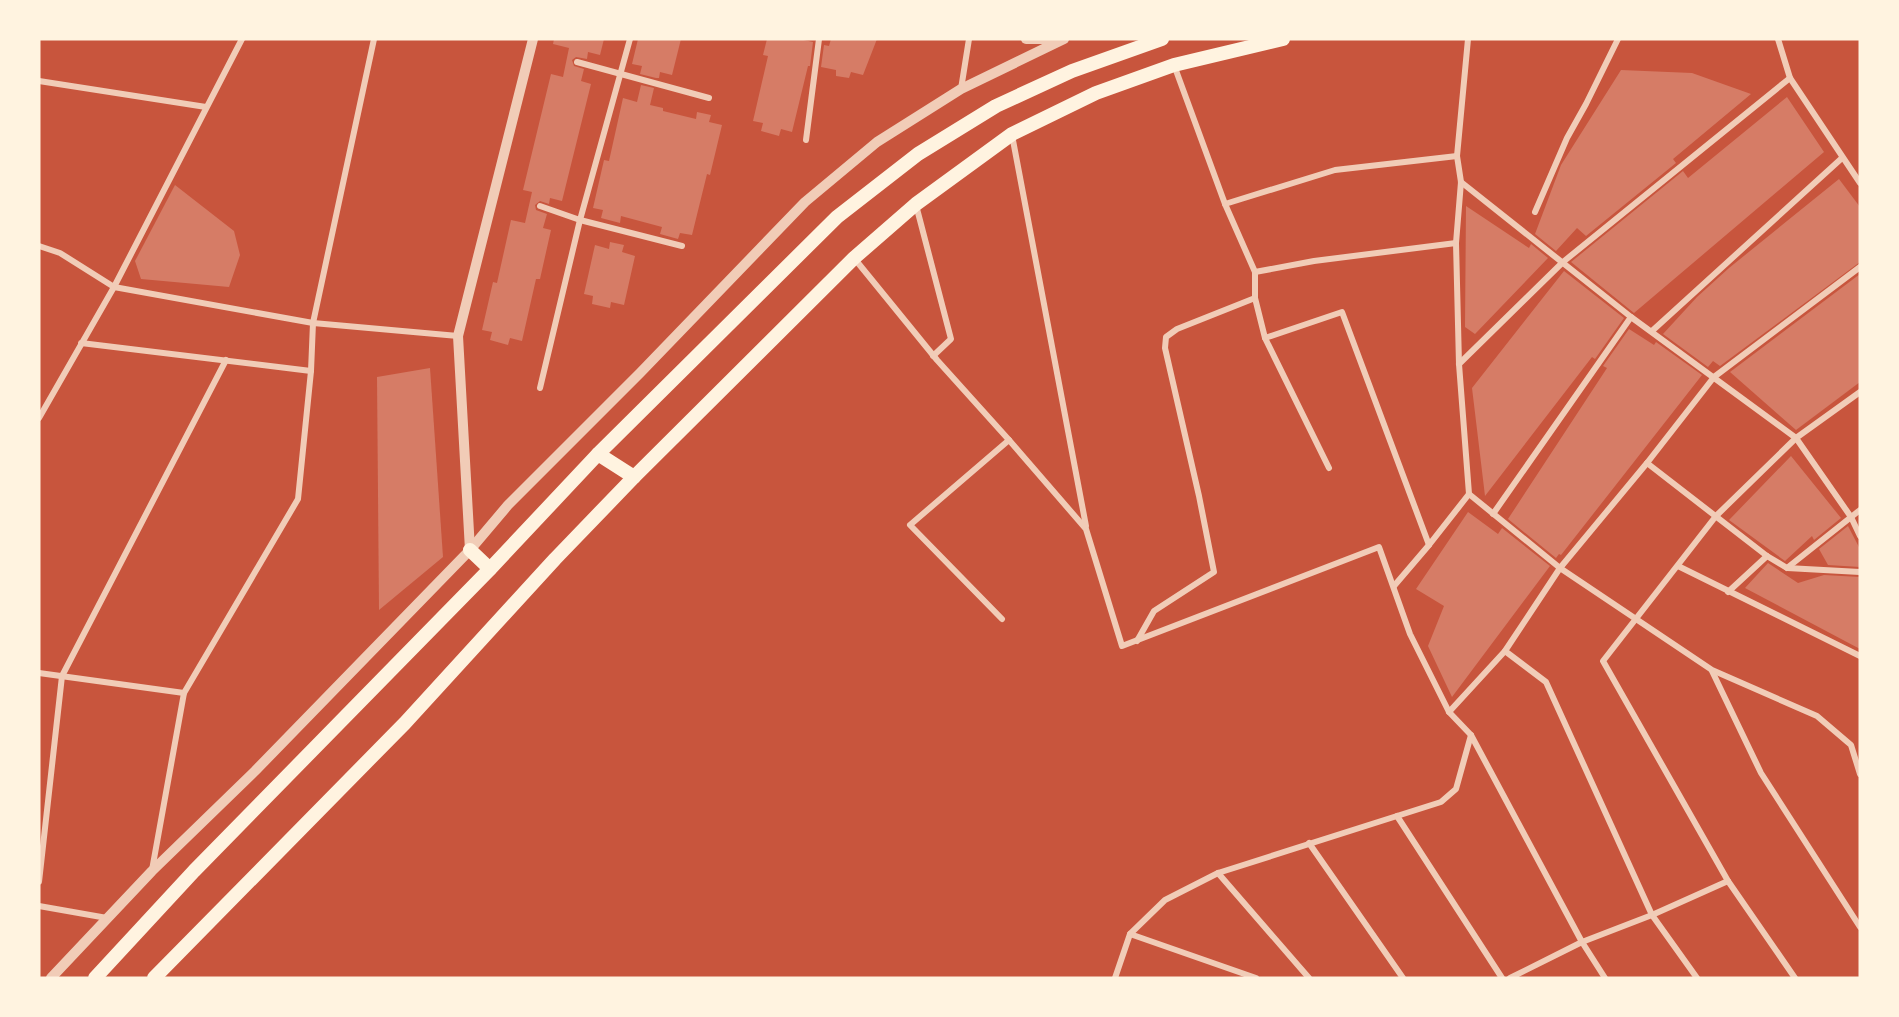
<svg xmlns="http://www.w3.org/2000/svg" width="1899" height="1017" font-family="'Public Sans',sans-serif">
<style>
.building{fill:#d67c66}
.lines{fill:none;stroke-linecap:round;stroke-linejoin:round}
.minor{stroke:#f1ccb7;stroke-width:6}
.tertiary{stroke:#f1ccb7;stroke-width:10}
.primary{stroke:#fff3e0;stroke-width:14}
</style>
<rect width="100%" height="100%" fill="#c8553d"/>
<g class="building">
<path d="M554,39H604L600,55L588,52L587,59L576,57L572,60L574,66L584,69L581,81L591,84L562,201L550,198L549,204L540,201L535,205L536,210L547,214L543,228L551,230L540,279H536L522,341L510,338L508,345L490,340L492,332L482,330L493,282L497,283L511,220L525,223L532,192L523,190L551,74L563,77L569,48L553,44Z"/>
<path d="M638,39H681L672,75L660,72L659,78H656L640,74L642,66L632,64Z"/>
<path d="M767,39H799L813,42L810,66H808L792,132L781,129L779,136L761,131L763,123L753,121L768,56L763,55Z"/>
<path d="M831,39H877L863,75L851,72L849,78L836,76V70L821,67L824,45L829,46Z"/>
<path d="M1621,70L1692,73L1751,94L1673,159L1676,163L1586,236L1577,228L1556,251L1535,234L1561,165Z"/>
<path d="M641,85L654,88L650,105L663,108V111L696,119L697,112L711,115L709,122L722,125L710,175L707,174L692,235L680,233L678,239L660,234L662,227L621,216L620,223L601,218L603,210L593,208L604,160L609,161L623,98L637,102Z"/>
<path d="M1787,97L1824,152L1634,313L1571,262L1683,171L1688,178Z"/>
<path d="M1839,179L1860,207V262L1720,366L1713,361L1708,367L1663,334L1697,297L1729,268Z"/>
<path d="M175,185L234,231L240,255L229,287L141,279L135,261Z"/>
<path d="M1466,206L1529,248L1531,244L1548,258L1475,334L1465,327Z"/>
<path d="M610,242L624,245L622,252L635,256L624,305L611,302L610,308L592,304L593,296L584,294L595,245L609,249Z"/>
<path d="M1564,271L1624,318L1595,359L1592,357L1485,496L1472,388Z"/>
<path d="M1860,274V382L1796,430L1730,372Z"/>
<path d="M1629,329L1654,345L1656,342L1702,375L1561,555L1559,554L1556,558L1508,519L1607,368L1603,366Z"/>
<path d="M430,368L443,557L379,610L377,377Z"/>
<path d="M1791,456L1841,518L1814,540L1812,536L1785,561L1729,520Z"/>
<path d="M1468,512L1498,534L1502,528L1550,566L1452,697L1428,646L1444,606L1416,589Z"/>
<path d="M1848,526L1860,549V567L1828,565L1819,549Z"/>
<path d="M1768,563L1798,583L1824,575L1860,577V649L1745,588Z"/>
</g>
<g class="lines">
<g class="minor">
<path d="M1468,39L1457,156L1461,182L1456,243L1459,364L1469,494L1560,568L1712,670L1817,716L1851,745L1860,774"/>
<path d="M1778,39L1790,78L1860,183"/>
<path d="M577,62L709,98"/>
<path d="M1174,65L1225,204L1255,272V298L1265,338L1329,468"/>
<path d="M39,81L206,107"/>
<path d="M961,89L969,39"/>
<path d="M1012,135L1086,526"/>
<path d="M806,140L819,39"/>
<path d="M1461,182L1631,317L1796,438L1851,517L1860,536"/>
<path d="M1225,204L1335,170L1457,156"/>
<path d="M916,205L951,339L933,356"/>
<path d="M540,206L580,220L682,246"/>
<path d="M1535,212L1567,138L1586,104L1618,39"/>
<path d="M39,246L60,253L114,287L313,323L458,336"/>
<path d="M854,258L937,360L1009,440L1086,529L1122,646L1379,547L1410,634L1449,712L1471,735L1582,942L1605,978"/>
<path d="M1255,272L1314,261L1456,243"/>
<path d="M1652,331L1842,158"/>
<path d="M1265,338L1342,312L1429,545"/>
<path d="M81,343L311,371"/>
<path d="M1459,364L1563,262L1790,78"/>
<path d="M540,388L580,220L630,39"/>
<path d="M39,418L114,287L242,39"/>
<path d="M1647,463L1767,556L1787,568L1860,572"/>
<path d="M1493,514L1631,317"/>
<path d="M1678,566L1860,656"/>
<path d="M1787,568L1860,510"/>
<path d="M1394,586L1429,545L1469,494"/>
<path d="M1728,592L1767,556"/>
<path d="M1002,619L910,525L1009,440"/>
<path d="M1137,641L1154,611L1214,572L1199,496L1165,348L1166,337L1177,329L1255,298"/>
<path d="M1712,671L1761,773L1860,927"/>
<path d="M39,673L184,693"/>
<path d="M1449,712L1505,651"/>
<path d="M1397,816L1502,978"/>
<path d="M1309,843L1403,978"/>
<path d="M152,870L184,693L298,499L311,371L313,323L374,39"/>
<path d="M1218,873L1309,978"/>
<path d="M39,882L62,676L226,360"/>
<path d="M39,906L107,918"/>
<path d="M1130,934L1256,978"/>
<path d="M1115,978L1130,934L1165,900L1218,873L1441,802L1456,789L1471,735"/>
<path d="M1510,978L1582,942L1652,915L1728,881"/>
<path d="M1697,978L1652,915L1546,682L1505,651L1560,568L1647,463L1714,377L1860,267"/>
<path d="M1795,978L1728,881L1603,661L1716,516L1796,438L1860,392"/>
</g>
<g class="tertiary">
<path d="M1026,39H1059"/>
<path d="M470,550L458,336L533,39"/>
<path d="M51,978L152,871L255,771L470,550L508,505L640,373L805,202L877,142L961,89L1064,39"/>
</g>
<g class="primary">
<path d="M598,454L634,477"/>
<path d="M470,550L490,569"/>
<path d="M95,978L194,871L490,569L598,454L837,217L918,154L996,106L1072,71L1162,39"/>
<path d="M154,978L405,723L555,559L634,477L854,258L916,204L1012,134L1096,93L1174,65L1283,39"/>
</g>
</g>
<rect width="1899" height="1017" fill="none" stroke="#fff3e0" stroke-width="81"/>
</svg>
